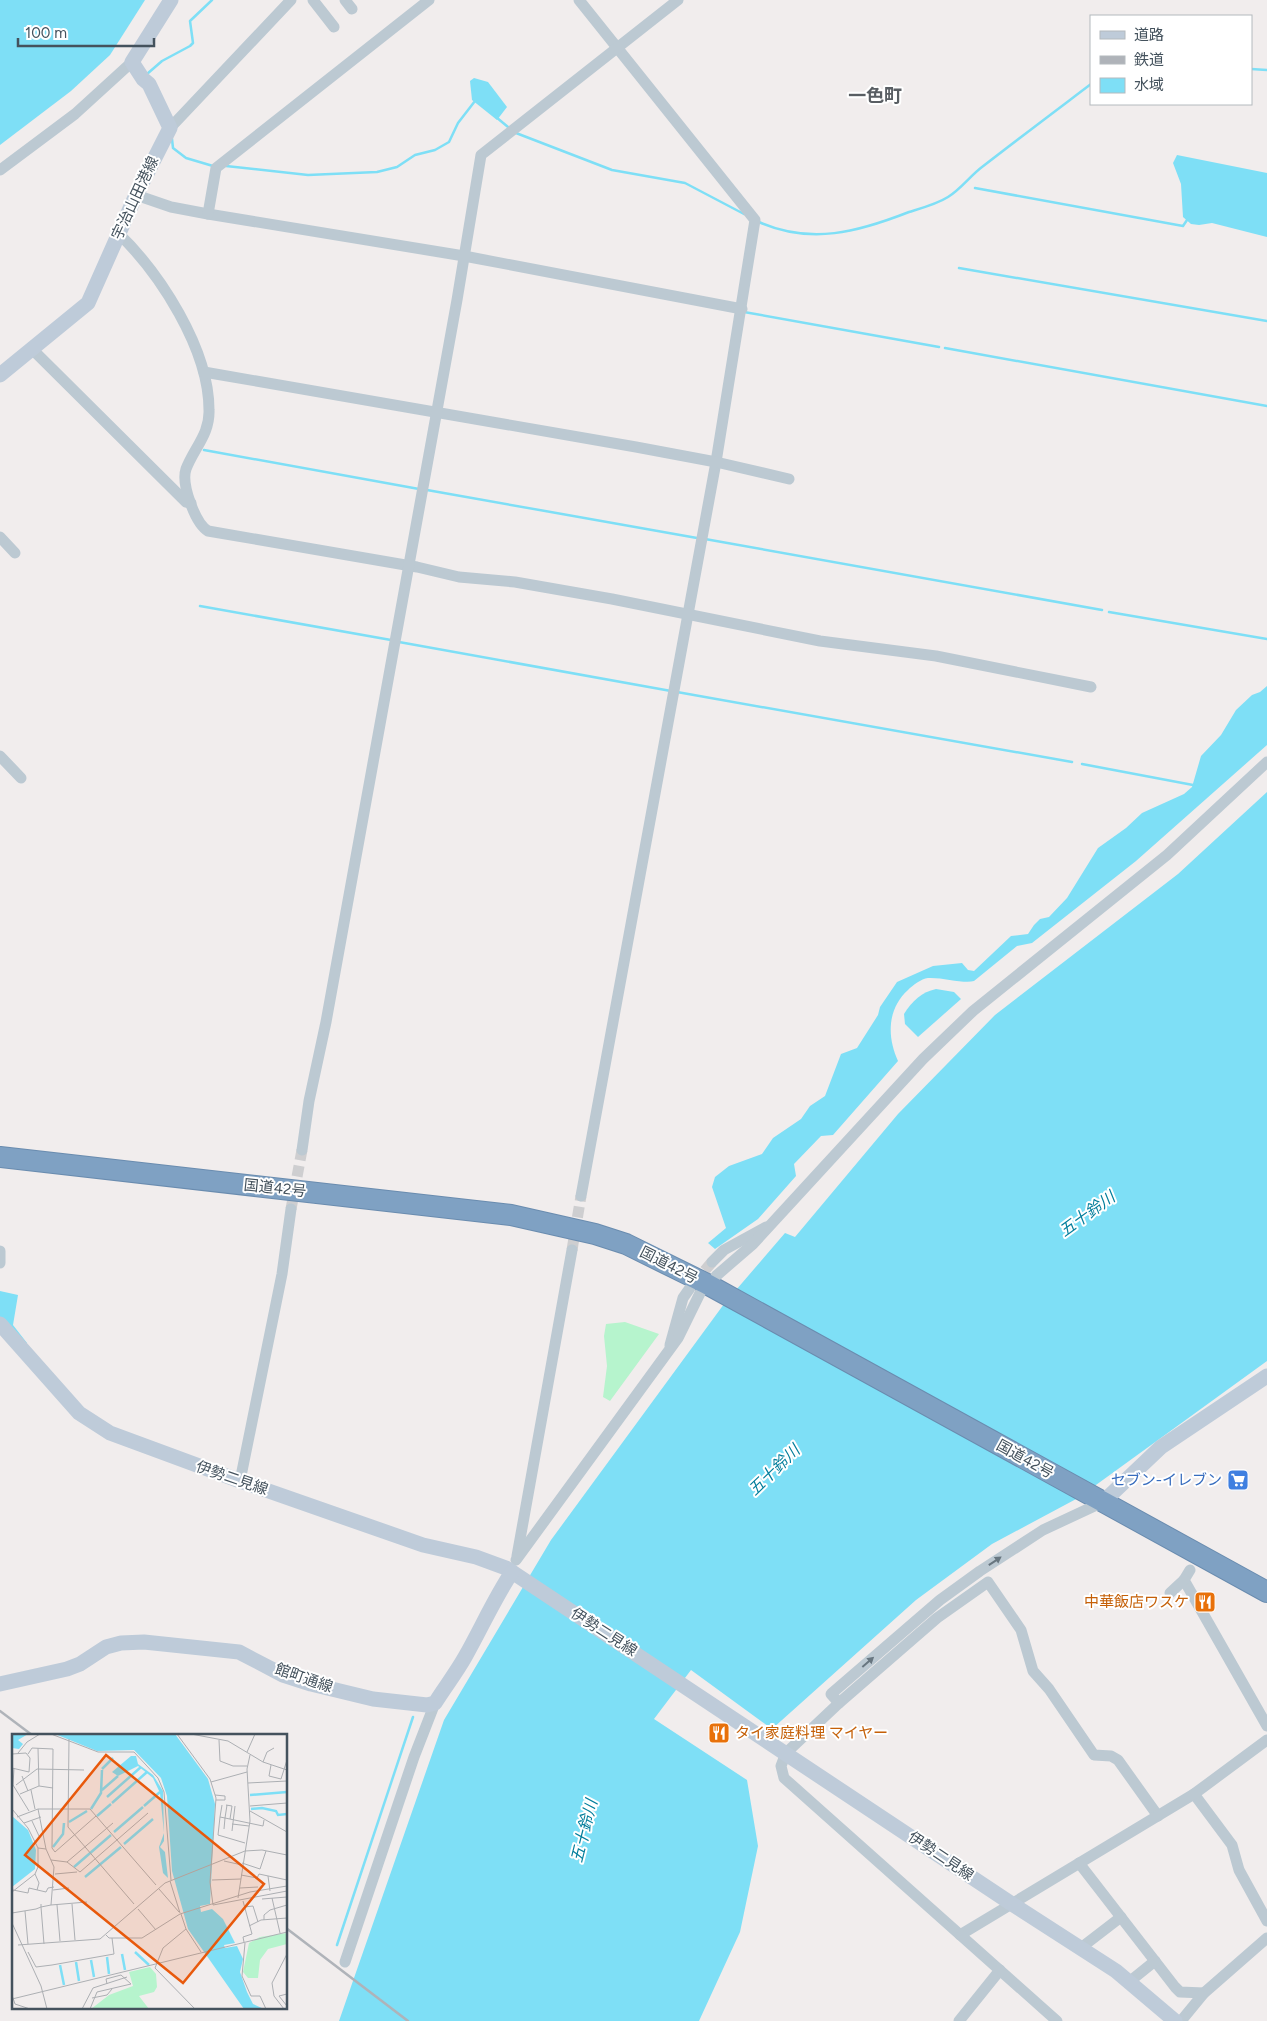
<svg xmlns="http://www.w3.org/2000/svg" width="1267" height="2021" font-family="Figtree,'Noto Sans JP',sans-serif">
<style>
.green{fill:#b6f4cd}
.water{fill:#7edff6}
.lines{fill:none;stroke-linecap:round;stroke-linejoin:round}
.stream{stroke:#7edff6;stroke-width:2.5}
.street-tunnel{stroke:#ceced0;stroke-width:11;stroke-dasharray:11 5.5;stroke-linecap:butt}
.highway-casing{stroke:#6a8caf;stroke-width:22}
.street{stroke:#bcc9d2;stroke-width:11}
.secondary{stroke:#becbd9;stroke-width:15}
.highway{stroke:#7fa1c3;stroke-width:20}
.rail{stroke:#afb3b9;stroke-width:2.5}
.oneway{fill:#687680}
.labels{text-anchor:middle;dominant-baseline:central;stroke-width:4;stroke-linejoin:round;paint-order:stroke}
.street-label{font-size:15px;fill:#44525d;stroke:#fff}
.shop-label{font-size:15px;fill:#366cbe;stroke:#fff;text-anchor:end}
.food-label{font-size:15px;fill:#c56008;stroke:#fff;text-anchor:end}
.water-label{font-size:16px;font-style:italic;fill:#037e9c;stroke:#fff}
.quarter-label{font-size:18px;font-weight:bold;fill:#595e63;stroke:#fff}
.inset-river{fill:none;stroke:#7edff6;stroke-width:2.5}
.inset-road{fill:none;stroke:#acafb3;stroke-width:1}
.view{fill:#e8590c;fill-opacity:0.15;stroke:#e8590c;stroke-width:2.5}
.inset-edge{fill:none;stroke:#44525d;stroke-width:2.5}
</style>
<rect width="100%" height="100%" fill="#f1eded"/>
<path class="green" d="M625,1322L659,1334L610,1401L603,1397L607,1366L604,1336L606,1324Z"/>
<g class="water">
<path d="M0,0H145L110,55L71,91L0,145Z"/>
<path d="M474,78L488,82L507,107L497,120L472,100L470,81Z"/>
<path d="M1177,155L1267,173V237L1212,223L1199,225L1191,224L1183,217L1181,184L1173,163Z"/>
<path d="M1267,686V745L1136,861L1032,943L1017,946L974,981C964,984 942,977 928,978C921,979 913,985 908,990C887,1009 887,1037 898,1061L833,1135L821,1136L794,1164L796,1176L758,1219L715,1249L708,1243L726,1228L712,1187L715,1177L729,1166L762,1154L773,1138L801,1119L810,1106L825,1096L841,1054L857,1048L878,1015L880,1007L897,982L933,966L962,963L968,970L974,971L1011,936L1028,934L1034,925L1040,919L1049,917L1067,898L1098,848L1126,828L1142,813L1184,794L1192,787L1201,756L1221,735L1236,710L1252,695L1260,692Z"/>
<path d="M1267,792V1361L1078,1498L992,1544L916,1600L772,1729L691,1670L654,1719L747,1780L758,1846L740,1932L699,2021H339L444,1720L551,1540L724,1304L785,1233L795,1237L898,1114L995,1015L1178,874Z"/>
<path d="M936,989L954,992L961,999L918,1037L905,1024L904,1014C912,1001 922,992 936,989Z"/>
<path d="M0,1291L18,1295L13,1325L27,1343L24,1348L0,1320Z"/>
</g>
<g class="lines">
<g class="stream">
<path d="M1251,69L1267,70"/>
<path d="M147,74L162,61L190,46L193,43L190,21L212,0"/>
<path d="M496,117L508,127"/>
<path d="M516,133L612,170L685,183L744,214"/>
<path d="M172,139L173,148L186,158L213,166"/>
<path d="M226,166L308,175L377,172L397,167L415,155L435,150L449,142L458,123L475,101"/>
<path d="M975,188L1183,226L1187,220"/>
<path d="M759,222C811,245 858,232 909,212C922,208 937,204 948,197C961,189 970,176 982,167C1018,139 1054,112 1091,84"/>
<path d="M959,268L1267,321"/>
<path d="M744,312L939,347"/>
<path d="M945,348L1267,406"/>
<path d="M204,450L419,489"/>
<path d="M427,490L697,538"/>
<path d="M705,539L1102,610"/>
<path d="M200,606L391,640"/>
<path d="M1109,612L1267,639"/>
<path d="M399,642L671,691"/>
<path d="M677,692L1072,762"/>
<path d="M1082,764L1193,785"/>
<path d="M337,1945L413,1717"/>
</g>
<g class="street-tunnel">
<path d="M291,1209L302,1150"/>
<path d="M572,1250L581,1196"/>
<path d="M694,1283L712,1262"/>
</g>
<g class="highway-casing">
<path id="highway" d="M0,1157L511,1215L595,1234L626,1244L705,1283L1267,1592"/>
</g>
<g class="street">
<path d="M313,0L334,27"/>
<path d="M345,0L352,9"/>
<path d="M579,0L755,220L716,462L581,1196"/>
<path d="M170,128L291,0"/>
<path d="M0,170L75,114L132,62"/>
<path d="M136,195L171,207L208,214L464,256L742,309"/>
<path d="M208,214L216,168L429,0"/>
<path d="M117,232C160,273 209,349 209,410C210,434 194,448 186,469C181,484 195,523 208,531L417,567L459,577L515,582L612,599L820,641L936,656L1091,687"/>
<path d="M32,349L186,502L191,503"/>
<path d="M204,372L636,447L716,462L789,479"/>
<path d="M0,537L15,553"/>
<path d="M0,756L21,778"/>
<path d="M302,1150L309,1101L326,1022L457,300L481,155L678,0"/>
<path d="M0,1251V1263"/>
<path d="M712,1262L724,1250L766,1227"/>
<path d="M716,1276L753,1244L923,1059L973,1011L1167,855L1267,762"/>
<path d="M670,1345L683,1298L690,1288"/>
<path d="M240,1481L282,1274L291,1209"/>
<path d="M517,1556L572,1250"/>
<path d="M516,1560L678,1338L705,1283"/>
<path d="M1190,1570L1184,1580L1267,1726"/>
<path d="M1170,1593L1184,1580"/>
<path d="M839,1703L937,1618L988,1582L1021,1630L1033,1671L1049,1689L1094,1755L1111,1756L1118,1760L1158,1816"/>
<path d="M1194,1794L1232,1845L1239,1870L1267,1921"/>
<path d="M1079,1863L1175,1987L1180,1992L1204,1993"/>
<path d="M960,1935L1194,1794L1267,1740"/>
<path d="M1082,1947L1121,1917"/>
<path d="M345,1962L414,1757L435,1703"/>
<path d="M1129,1982L1155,1961"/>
<path d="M959,2021L1000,1970"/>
<path d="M1057,2021L784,1778L781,1766L786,1753L839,1703L831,1694L940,1600L980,1571L1043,1530L1103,1502"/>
<path d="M1181,2021L1204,1993L1267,1938"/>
</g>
<g class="secondary">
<path d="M0,375L88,303L136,195L170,128L149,84L143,79L132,62L171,0"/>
<path d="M0,1324L79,1413L110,1433L240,1481L423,1545L476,1557L506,1568L1012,1904L1116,1971L1175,2021"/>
<path d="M1103,1502L1161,1447L1267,1376"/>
<path d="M0,1684L67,1669L80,1664L106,1647L121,1643L144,1642L239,1652L283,1675L311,1684L373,1699L427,1705L435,1703C445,1687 456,1673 465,1657C481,1629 494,1599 512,1572"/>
</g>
<use href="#highway" class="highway"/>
<g class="rail">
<path d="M0,1711L32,1735"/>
<path d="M286,1928L408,2021"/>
</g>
</g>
<defs><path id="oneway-solid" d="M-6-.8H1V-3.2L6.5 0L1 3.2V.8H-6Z" transform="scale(1.25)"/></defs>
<g class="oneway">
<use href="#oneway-solid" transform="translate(995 1561) rotate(-34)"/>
<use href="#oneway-solid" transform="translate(868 1662) rotate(-41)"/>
</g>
<defs>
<g id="supermarket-square" transform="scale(1.125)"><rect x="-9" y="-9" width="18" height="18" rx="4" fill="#3f7fe0" stroke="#fff"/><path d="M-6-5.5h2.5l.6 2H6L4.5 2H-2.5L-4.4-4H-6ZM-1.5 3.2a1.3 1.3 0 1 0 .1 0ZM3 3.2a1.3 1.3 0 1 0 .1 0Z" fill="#fff"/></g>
<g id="restaurant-square" transform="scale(1.125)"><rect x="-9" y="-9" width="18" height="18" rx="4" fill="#e8710a" stroke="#fff"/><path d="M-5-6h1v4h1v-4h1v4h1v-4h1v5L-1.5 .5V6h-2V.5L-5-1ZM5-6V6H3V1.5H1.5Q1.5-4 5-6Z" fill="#fff"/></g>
</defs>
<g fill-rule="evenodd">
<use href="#supermarket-square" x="1238" y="1480"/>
<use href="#restaurant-square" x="1205" y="1602"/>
<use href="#restaurant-square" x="719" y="1733"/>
</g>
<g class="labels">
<g class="street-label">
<text transform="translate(135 198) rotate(-65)">宇治山田港線</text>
<text transform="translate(275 1188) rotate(6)">国道42号</text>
<text transform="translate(669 1265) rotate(27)">国道42号</text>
<text transform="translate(1025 1459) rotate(29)">国道42号</text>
<text transform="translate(232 1478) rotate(19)">伊勢二見線</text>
<text transform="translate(604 1632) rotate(33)">伊勢二見線</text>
<text transform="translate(304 1678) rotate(19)">館町通線</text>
<text transform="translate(941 1856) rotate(34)">伊勢二見線</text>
</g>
<g class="shop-label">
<text x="1222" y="1480">セブン-イレブン</text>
</g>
<g class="food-label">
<text x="1189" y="1602">中華飯店ワスケ</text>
<text x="735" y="1733" text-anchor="start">タイ家庭料理 マイヤー</text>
</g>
<g class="water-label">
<text transform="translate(1087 1214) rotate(-36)">五十鈴川</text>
<text transform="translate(774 1470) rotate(-44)">五十鈴川</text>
<text transform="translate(584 1831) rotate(-76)">五十鈴川</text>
</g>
<g class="quarter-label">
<text x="875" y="96">一色町</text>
</g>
</g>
<g transform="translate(12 1734)">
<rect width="275" height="275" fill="#f1eded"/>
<path d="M275,199V210L256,215L248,226L246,244H236L231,238L237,209L248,203ZM138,233L144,240L145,253L142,258L127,262L137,275H79L97,261L121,252L117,238Z" fill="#b6f4cd"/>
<path d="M0,0H16L6,6L11,10L7,15L0,14ZM43,0H163L196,45L203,70L198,170L188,172L189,178L200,175L211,185L223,209L212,211L213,214L225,212L231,225L228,238L235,258L241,270L252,275H232L176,195L160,137L155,62L149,44L122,16L85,17ZM119,22H124L126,30L141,41L151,57L152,100V107L148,113L153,118L156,144L151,139L147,113L152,99L148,59L141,44L126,32L106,42L100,38ZM0,82L16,96L24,116L23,135L0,153Z" fill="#7edff6"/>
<path class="inset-river" d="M90,35L101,24M90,56L106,42M238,61L275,58M95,63L129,33M100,69L135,38M132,72L148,58M79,75L89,59L90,36M239,75L250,74L264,77L266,81L275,80M85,82L99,70M57,88L75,77M102,98L131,73M112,110L141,85M41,113L51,100L52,89M62,133L99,101M73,143L109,113M123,218L137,231M110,220L113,236M95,223L97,240M79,226L82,243M64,228L67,247M48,231L52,251"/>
<path class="inset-road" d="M39,0L86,18H122L146,44L152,58L159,146M165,0L198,45L204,64L198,148L201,171L275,157M179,0L216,7L251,28L275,36M57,5L56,93L122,170M207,6L208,27L221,32H235M26,14L27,52M41,15L40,114L43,118M235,18L243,0M6,19L15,8L28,0M0,20L14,19L18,24L17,38L0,34M16,20L20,14L41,15M251,28L255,18L262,14M259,31L257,42L269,45M2,34L1,51L17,77M10,42L16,57M269,45L275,26M199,48L235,38M236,49L275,47M4,51L25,35L72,36M19,56L23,75M8,60L27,52L41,54M203,61L213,62V66H204M210,71L208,83L213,84L212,95M214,71L220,72L218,85M215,71L213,84L251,92L252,86M238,72L275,69M0,75L16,94L26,114L34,115L42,133L39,171L29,173L32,210M26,75L34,115M238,77L275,98M5,83L26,75H78L144,151M208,83L206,101L233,109M20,87L27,102M12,89L29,83M220,90L237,92M220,97L223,72M43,118L84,82M39,126L55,128L68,138L136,79M212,127L230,131M55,128L101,89M230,129L248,135L254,117M23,140L27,149L25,156M43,140L65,138M229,141L245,144L247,140L275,146M256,142L258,157M200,146L229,145M158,147L168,179M228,154L246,153M147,155L167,178M1,156L16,159L17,154L34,158L36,154L42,153M41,156L57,154M0,158L23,140L26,133V114M226,164L238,87L235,35L238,21M260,164L268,199M250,165L275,163M231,167L240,200L231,203L232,208M60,170L63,206M39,171L75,168M45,171L48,207M232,173L241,172L246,188M126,175L144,196M13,177L16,210M0,179L24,175L29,173V170M169,180L174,195L151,214L143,234L183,275M252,186V181L258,176L275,171M0,189L29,252L35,275M237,192L249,186L275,184M174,195L189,218M94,201L97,204H130L168,180L238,158L275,152M233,209L230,242L239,262H248L254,275M6,211L88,205L153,149L233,117L250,116L275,121M16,218L24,233L40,231L102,220L100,204M275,260L267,262L275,272M0,261L3,270L18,275M80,264L95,261L100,255M0,265L275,198M70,275L81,254L115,243M78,275L85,258L119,250L109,241L94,245L95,250M272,275L262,262L260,249L275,220"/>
<path class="view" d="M94,21L252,150L171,249L13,121Z"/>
<rect width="275" height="275" class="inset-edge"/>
</g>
<rect x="1090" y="15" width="162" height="90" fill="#ffffff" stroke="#b4babe"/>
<rect x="1100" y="31" width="25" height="8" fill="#becbd9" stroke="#b4babe"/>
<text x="1134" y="40" font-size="15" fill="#44525d">道路</text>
<rect x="1100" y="56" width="25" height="8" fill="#afb3b9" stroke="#b4babe"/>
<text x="1134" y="65" font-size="15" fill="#44525d">鉄道</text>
<rect x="1100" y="78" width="25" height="15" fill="#7edff6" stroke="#b4babe"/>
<text x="1134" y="90" font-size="15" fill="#44525d">水域</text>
<path d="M18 38v8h136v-8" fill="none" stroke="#44525d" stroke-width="2.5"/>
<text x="25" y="38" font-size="15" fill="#44525d" stroke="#ffffff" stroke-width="4" paint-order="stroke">100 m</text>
</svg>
